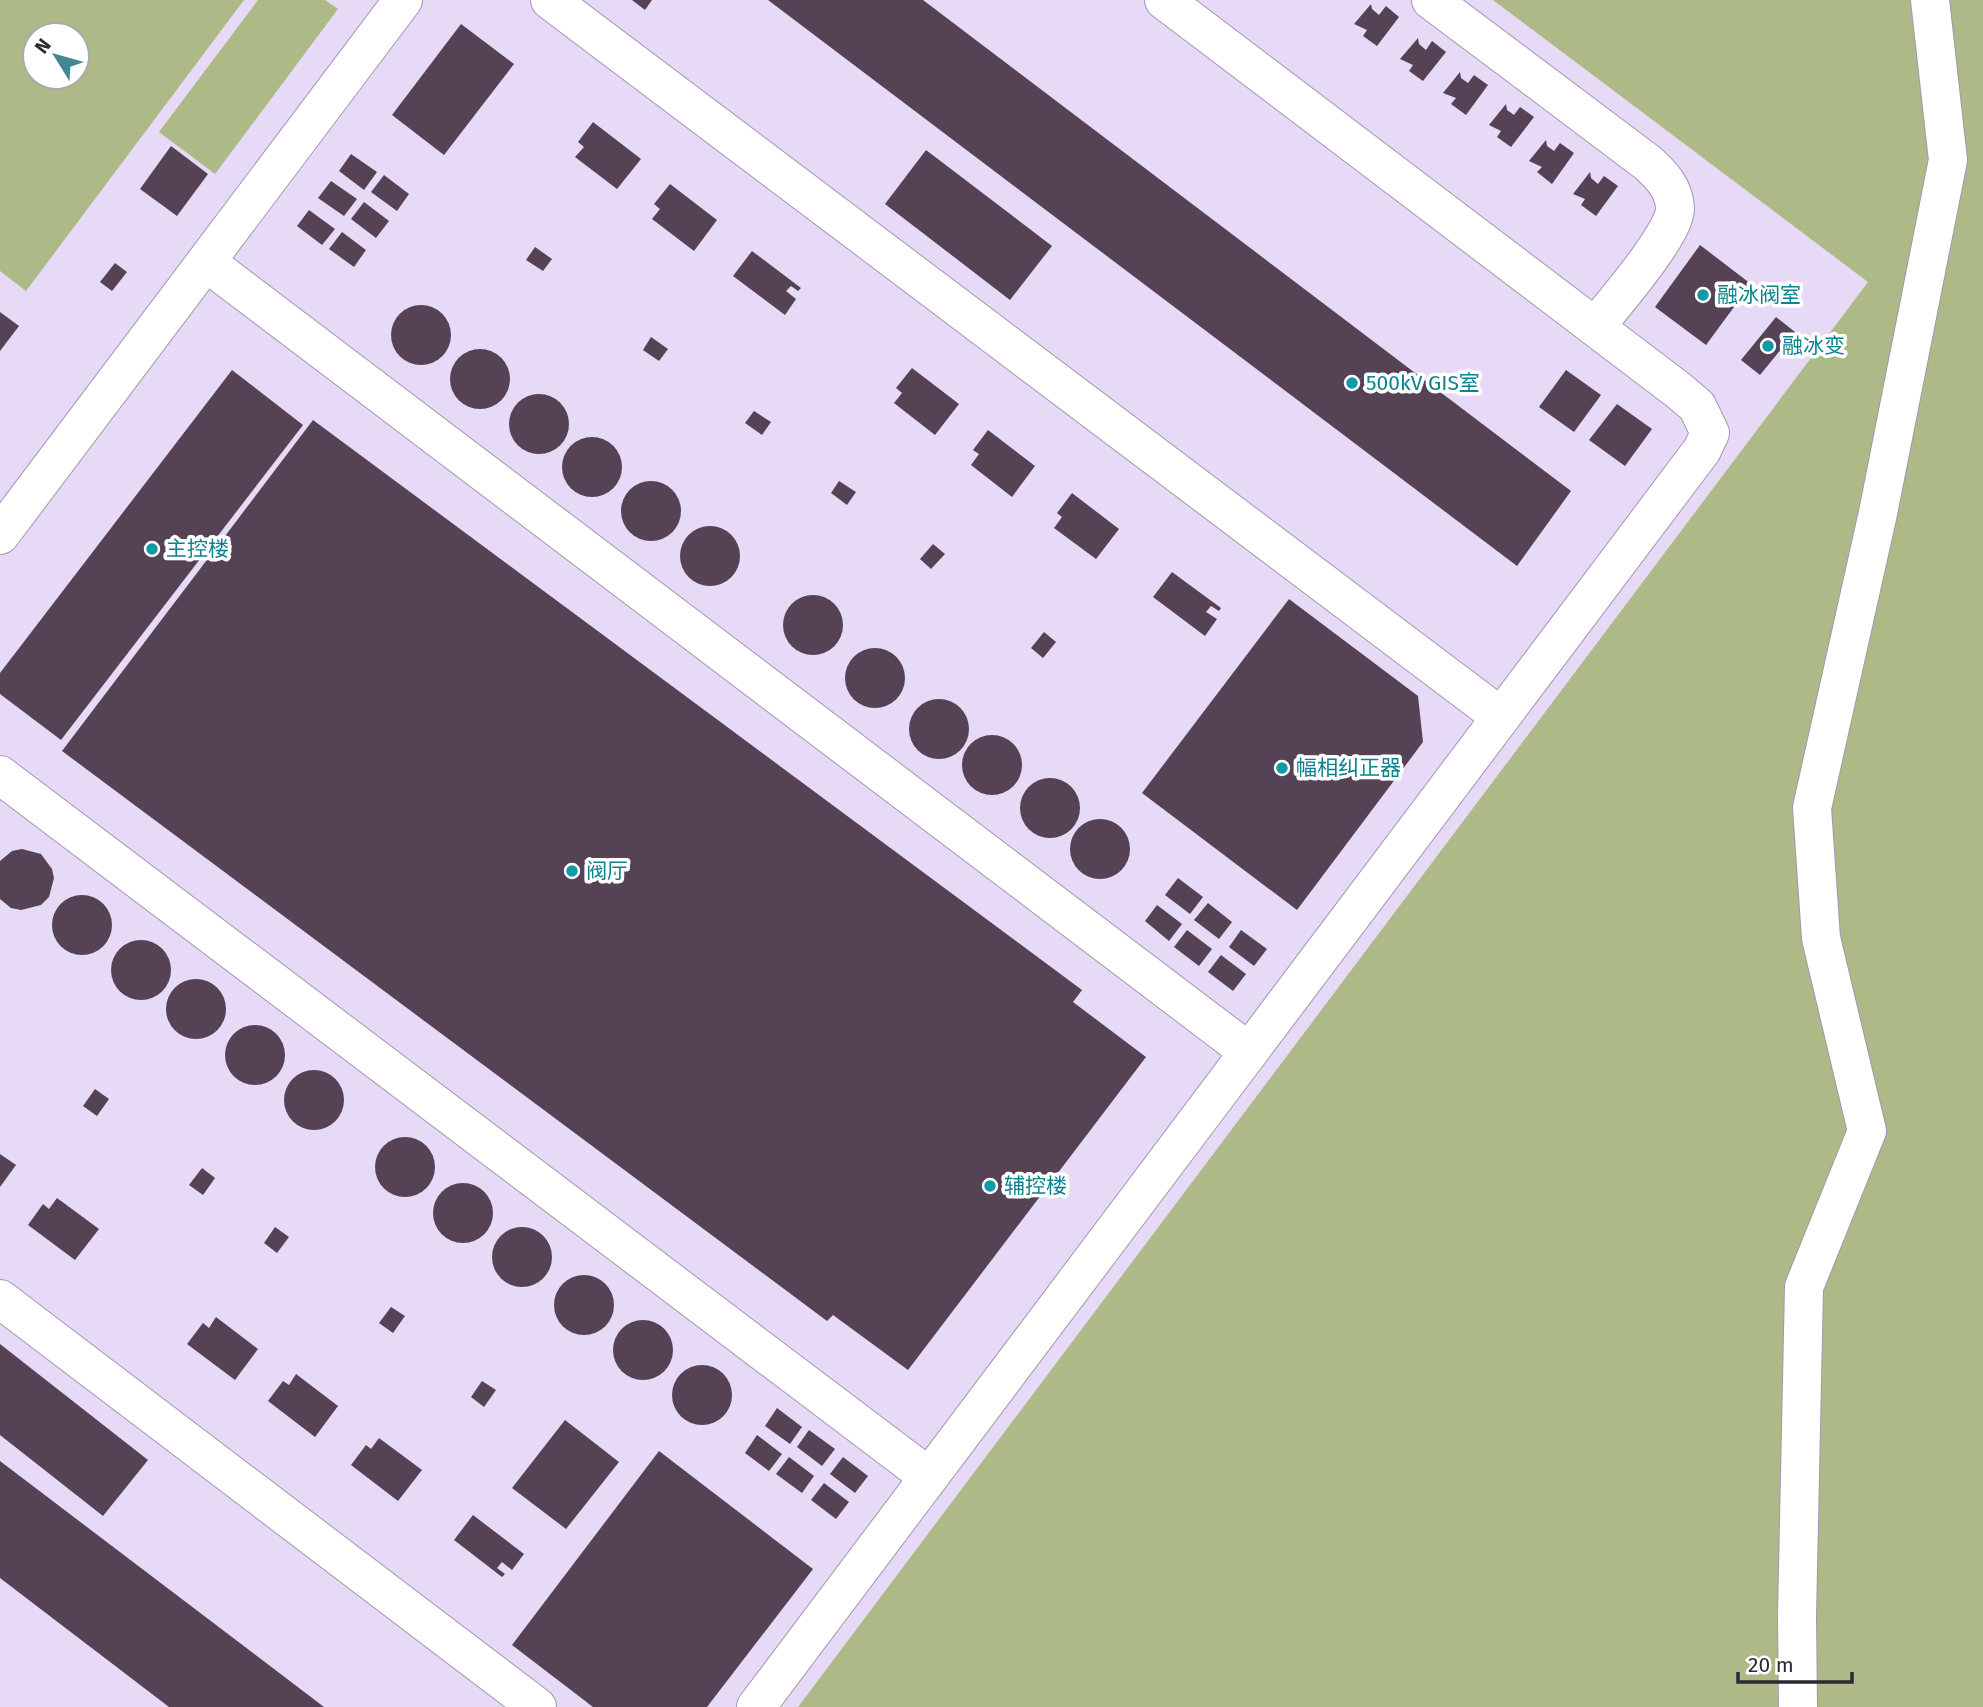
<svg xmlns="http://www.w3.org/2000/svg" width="1983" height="1707" font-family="'Fira Sans','Noto Sans SC',sans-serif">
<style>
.green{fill:#adba88;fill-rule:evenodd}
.building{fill:#554254}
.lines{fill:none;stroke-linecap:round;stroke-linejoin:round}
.minor-casing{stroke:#a297b0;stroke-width:40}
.minor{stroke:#fff;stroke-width:38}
.culture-dot{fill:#0f9aa8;stroke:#fff;stroke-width:2.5}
.labels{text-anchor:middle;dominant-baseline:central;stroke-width:7;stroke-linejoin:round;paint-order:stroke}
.culture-label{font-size:21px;fill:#0d838f;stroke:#fff;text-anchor:start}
</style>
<rect width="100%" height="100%" fill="#e6daf6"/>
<g class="green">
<path d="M0,0H244L26,291L0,271ZM35,35H77V77H35Z"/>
<path d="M258,0H325L338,9L215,174L159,132Z"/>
<path d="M1493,0H1983V1707H798L1868,282Z"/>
</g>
<g class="building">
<path d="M632,0H652L645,10Z"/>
<path d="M768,0H923L1571,491L1517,566Z"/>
<path d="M1371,4L1372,9L1379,15L1386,6L1399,17L1377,46L1363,36L1367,30L1354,24Z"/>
<path d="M461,24L514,64L444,155L392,115Z"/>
<path d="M1418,38L1419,44L1426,50L1432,41L1446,52L1423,81L1409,71L1413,65L1400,59Z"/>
<path d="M1460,72L1461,78L1468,83L1474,75L1488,85L1466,115L1451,104L1456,98L1443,93Z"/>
<path d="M1506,104L1507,110L1514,115L1520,107L1534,117L1511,147L1497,137L1501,131L1489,125Z"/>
<path d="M593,122L641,159L617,189L575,157L584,147L578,142Z"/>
<path d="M1546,140L1547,146L1554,151L1560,143L1574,153L1552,184L1537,172L1542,167L1529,161Z"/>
<path d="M171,146L208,174L177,216L140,189Z"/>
<path d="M926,150L1052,246L1010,300L885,204Z"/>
<path d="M351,154L377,172L364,190L339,171Z"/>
<path d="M1590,172L1591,178L1598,184L1604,176L1618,186L1596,216L1581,205L1585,199L1573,194Z"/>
<path d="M384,175L409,194L397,211L371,192Z"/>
<path d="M331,181L357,199L344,216L318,198Z"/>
<path d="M670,184L717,220L694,251L652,219L660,209L654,204Z"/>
<path d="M364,202L389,221L376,238L351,219Z"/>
<path d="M309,210L335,229L322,245L297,226Z"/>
<path d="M342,232L366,250L354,267L329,249Z"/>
<path d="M1700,245L1751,284L1706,345L1655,307Z"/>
<path d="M535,247L552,259L543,271L526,260Z"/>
<path d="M752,251L801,288L798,291L791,286L786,291L796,299L785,315L733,276Z"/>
<path d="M115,263L127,272L112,291L100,282Z"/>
<circle cx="421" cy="335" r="30"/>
<path d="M0,312L19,326L0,351Z"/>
<path d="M1776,317L1795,332L1760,375L1741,360Z"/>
<path d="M651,337L668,349L659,361L643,350Z"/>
<circle cx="480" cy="379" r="30"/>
<path d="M912,368L959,404L935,435L894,403L902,393L896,388Z"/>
<path d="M232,370L303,425L61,740L0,694V673Z"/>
<path d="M1566,370L1601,395L1574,432L1539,407Z"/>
<circle cx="539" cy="424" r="30"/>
<path d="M1617,404L1652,429L1625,466L1589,440Z"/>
<path d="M754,411L771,422L762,435L745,423Z"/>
<path d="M313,420L1082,990L1073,1002L1146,1057L908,1370L833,1315L827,1321L62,751Z"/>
<path d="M988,430L1035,466L1012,497L971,465L979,454L973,450Z"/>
<circle cx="592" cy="467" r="30"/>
<circle cx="651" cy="511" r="30"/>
<path d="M839,481L856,492L847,505L831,493Z"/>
<path d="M1072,493L1119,529L1096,559L1054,528L1062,517L1057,513Z"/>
<circle cx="710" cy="556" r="30"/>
<path d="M933,544L945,554L931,569L920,559Z"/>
<path d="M1172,572L1221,608L1219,611L1211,606L1206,612L1217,619L1205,636L1153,597Z"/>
<circle cx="813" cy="625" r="30"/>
<path d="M1289,599L1418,696L1423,742L1297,910L1142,793Z"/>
<path d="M1044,632L1056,642L1043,658L1031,648Z"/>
<circle cx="875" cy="678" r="30"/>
<circle cx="939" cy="729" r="30"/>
<circle cx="992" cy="765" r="30"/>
<circle cx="1050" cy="808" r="30"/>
<circle cx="1100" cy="849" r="30"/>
<path d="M22,849L41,854L52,869L54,878L49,897L41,905L21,910L11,908L0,899V861L12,851Z"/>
<path d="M1178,878L1203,897L1190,914L1165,895Z"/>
<circle cx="82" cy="925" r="30"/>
<path d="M1208,903L1232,922L1219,939L1194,920Z"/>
<path d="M1157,905L1182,924L1169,941L1145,921Z"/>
<path d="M1187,930L1212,949L1199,966L1174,947Z"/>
<path d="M1241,930L1267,949L1254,966L1229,947Z"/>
<circle cx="141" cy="970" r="30"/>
<path d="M1221,955L1246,974L1233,991L1208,972Z"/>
<circle cx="196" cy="1009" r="30"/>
<circle cx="255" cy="1055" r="30"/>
<circle cx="314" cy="1100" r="30"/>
<path d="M95,1089L109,1099L97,1116L83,1106Z"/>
<circle cx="405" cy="1167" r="30"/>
<path d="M0,1154L16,1165L0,1187Z"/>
<path d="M202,1168L215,1178L203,1195L189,1185Z"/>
<circle cx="463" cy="1213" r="30"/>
<path d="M57,1198L99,1229L75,1260L28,1225L43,1204L49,1209Z"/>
<circle cx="522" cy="1257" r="30"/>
<path d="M275,1227L289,1237L277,1253L264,1243Z"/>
<circle cx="584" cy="1305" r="30"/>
<path d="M391,1307L405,1316L393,1333L379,1323Z"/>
<path d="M216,1317L258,1349L235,1380L187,1344L203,1323L209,1328Z"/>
<circle cx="643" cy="1350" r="30"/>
<path d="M0,1344L148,1460L103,1516L0,1435Z"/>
<circle cx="702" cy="1395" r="30"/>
<path d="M296,1374L338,1406L315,1437L268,1401L283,1381L289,1385Z"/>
<path d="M482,1381L496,1390L484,1407L471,1397Z"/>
<path d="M777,1408L802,1427L790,1444L765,1426Z"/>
<path d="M565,1420L619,1462L566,1529L512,1488Z"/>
<path d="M809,1430L835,1449L822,1466L797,1447Z"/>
<path d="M757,1435L782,1454L769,1471L745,1453Z"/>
<path d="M379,1438L422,1470L398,1501L351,1465L366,1445L371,1449Z"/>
<path d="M659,1451L813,1569L707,1707H593L512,1645Z"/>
<path d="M789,1457L814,1476L802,1493L776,1474Z"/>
<path d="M843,1457L868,1476L855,1493L830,1474Z"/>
<path d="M0,1461L324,1707H169L0,1578Z"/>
<path d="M824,1483L849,1502L836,1519L811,1500Z"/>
<path d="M473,1515L524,1554L512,1570L502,1562L497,1568L505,1574L502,1577L454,1540Z"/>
</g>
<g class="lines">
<g class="minor-casing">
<g id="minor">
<path d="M550,0L1501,717"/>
<path d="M1431,0L1648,163C1662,176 1674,188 1675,208C1677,231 1612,306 1595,327"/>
<path d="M206,262L1249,1052"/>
<path d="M0,535L403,0"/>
<path d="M0,775L929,1477"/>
<path d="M0,1299L537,1707"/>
<path d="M756,1707L1702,450L1710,433L1697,406L1678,390L1164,0"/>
<path d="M1798,1707L1797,1616L1804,1287L1867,1131L1821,938L1812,808L1878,513L1948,160L1930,0"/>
</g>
</g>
<use href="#minor" class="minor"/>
</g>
<g class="culture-dot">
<circle cx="1703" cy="295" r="7"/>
<circle cx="1768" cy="346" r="7"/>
<circle cx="1352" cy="383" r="7"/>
<circle cx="152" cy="549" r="7"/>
<circle cx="1282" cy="768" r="7"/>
<circle cx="572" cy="871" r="7"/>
<circle cx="990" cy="1186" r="7"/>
</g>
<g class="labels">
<g class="culture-label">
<text x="1717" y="295">融冰阀室</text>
<text x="1782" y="346">融冰变</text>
<text x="1366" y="383">500kV GIS室</text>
<text x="166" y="549">主控楼</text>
<text x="1296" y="768">幅相纠正器</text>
<text x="586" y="871">阀厅</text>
<text x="1004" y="1186">辅控楼</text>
</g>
</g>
<g transform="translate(56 56) rotate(307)"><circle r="33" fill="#ffffff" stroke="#aba9ad" stroke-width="2"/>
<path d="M0-5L12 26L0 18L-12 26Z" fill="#428794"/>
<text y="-10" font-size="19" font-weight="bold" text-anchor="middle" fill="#2d2832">N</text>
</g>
<path d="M1738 1672v10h114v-10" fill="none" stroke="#2d2832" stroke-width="3.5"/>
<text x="1748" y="1672" font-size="21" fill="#2d2832" stroke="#ffffff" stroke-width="5" paint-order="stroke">20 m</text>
</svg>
